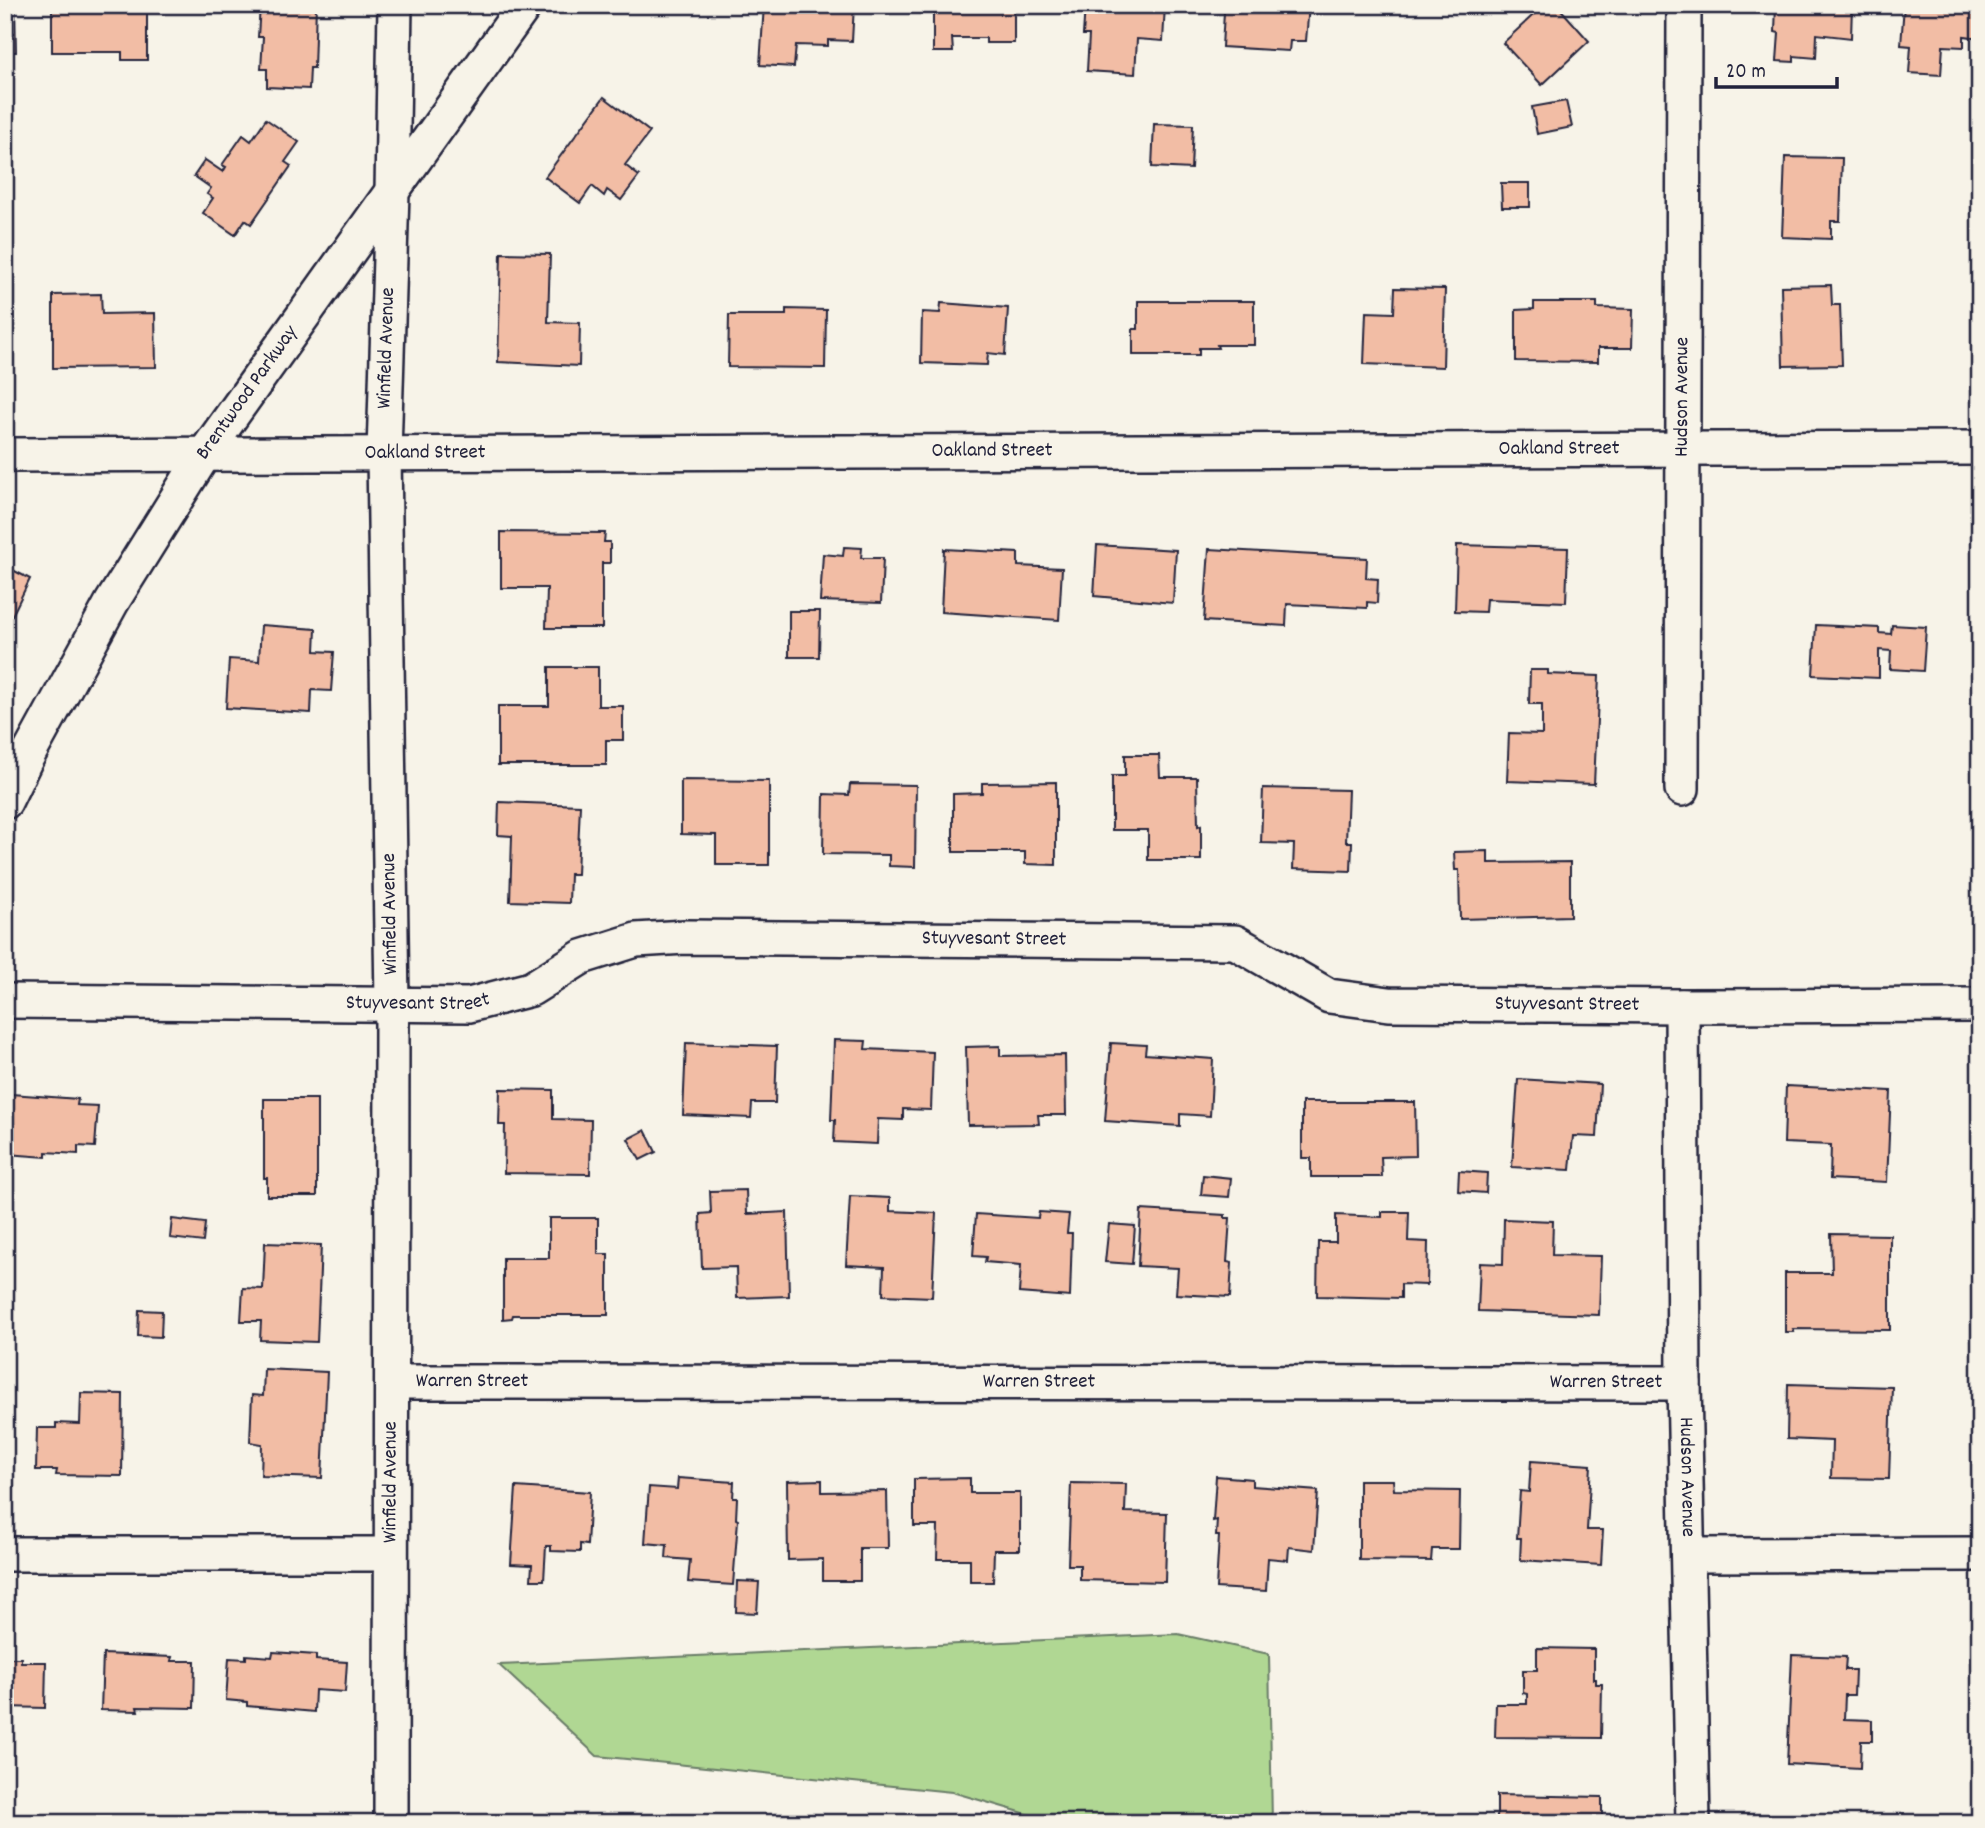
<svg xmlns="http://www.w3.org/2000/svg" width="1985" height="1828" font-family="Dekko,sans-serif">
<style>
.green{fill:#b0d793;stroke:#697c67;stroke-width:2}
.building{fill:#f2bda5;stroke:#22223b;stroke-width:2}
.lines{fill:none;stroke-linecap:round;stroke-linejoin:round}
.street-casing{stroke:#22223b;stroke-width:38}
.street{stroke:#f7f3e8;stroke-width:33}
.labels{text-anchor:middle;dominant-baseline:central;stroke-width:6;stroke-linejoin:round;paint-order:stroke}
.street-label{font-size:21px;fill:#22223b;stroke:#f7f3e8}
</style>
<rect width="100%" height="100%" fill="#f7f3e8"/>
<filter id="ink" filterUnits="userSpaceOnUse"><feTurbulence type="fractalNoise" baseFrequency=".0143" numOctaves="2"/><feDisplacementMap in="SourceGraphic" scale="14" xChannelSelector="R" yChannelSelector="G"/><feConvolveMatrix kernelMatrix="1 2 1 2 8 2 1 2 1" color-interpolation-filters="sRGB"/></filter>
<g filter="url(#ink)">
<path class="green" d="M1178,1634L1269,1654L1272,1823H1058L952,1792L597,1756L499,1665Z"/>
<g class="building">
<path d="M5,5H15L16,52H5Z"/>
<path d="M52,5H147V60H122V52H52Z"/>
<path d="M260,5H316L314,68H310L309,89L267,87V69H261L263,37H258Z"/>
<path d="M764,5H854L852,41L828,40V46L796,45L794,67L760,65Z"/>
<path d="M933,5H1014V43H986V38H952L953,52H933Z"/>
<path d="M1085,5H1165L1163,41L1137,39L1135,74L1087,71L1089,35H1083Z"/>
<path d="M1218,5H1309L1306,41H1290L1289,51L1222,47L1224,12H1218Z"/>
<path d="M1544,5H1557L1589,41L1542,85L1503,43Z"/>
<path d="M1776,5H1852L1851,38L1817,34L1816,58L1794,56V62L1777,61L1779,33L1775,32Z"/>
<path d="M1904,5H1980V38L1964,36V47L1943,46L1941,75L1909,73L1911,46L1901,45Z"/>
<path d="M604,97L650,132L625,165L639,176L621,200L607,190L604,196L592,186L580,203L545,177Z"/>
<path d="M1566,101L1572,127L1537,134L1532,107Z"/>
<path d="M266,119L299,142L285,162L291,166L251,224L245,220L235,235L203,213L213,198L207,194L211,188L194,176L205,160L223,172L226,167L222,165L243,135L251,141Z"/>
<path d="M1154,124L1193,125L1191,169L1152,167Z"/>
<path d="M1785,157L1842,158L1840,221H1831V239L1782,237Z"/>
<path d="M1501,183H1530V207H1502Z"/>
<path d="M501,253L550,254L548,322L580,323L579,366L498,362Z"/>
<path d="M1831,285L1832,305H1840L1842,365L1783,366L1781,286Z"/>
<path d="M1395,288L1445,289L1443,367L1364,364L1366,312L1394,313Z"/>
<path d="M101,294L102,314L155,313L156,367L53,368V295Z"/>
<path d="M1138,301H1254V345H1217L1218,348H1199V355H1133V329H1138Z"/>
<path d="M1534,302H1597V308L1633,309L1632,348H1598V362L1516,361V310L1534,309Z"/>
<path d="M941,303L1008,308L1005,355L988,353L987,365L921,363L922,312L940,313Z"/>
<path d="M786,309L826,310L825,368L728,367L729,315H786Z"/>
<path d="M501,532L605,533L604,542H610V563H602V628H546L547,588H501Z"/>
<path d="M1097,545L1176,550L1173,603L1094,596Z"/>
<path d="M1457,545L1568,548L1566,602L1486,599L1485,612L1455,611Z"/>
<path d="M844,547L862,548L861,558H883L881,603L820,601L823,554L843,556Z"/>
<path d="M944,549L1018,553V566L1062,568L1059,620L941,612Z"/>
<path d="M1209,549L1367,558L1366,578L1378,579L1377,603L1367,602V608L1287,604L1286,626L1204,621Z"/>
<path d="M5,566L30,579L5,630Z"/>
<path d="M789,611H820L819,657H789Z"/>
<path d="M261,625L316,629L315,651L334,652L331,691L312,690L311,713L226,708L229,659L259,661Z"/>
<path d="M1816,625L1879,628V633L1891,634L1892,625L1926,627L1923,671L1890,669L1891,651L1879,650V678L1813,675Z"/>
<path d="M549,667H598V706H623V740H606V765H498V706H549Z"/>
<path d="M1530,670H1548V674L1599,676L1594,784L1507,781L1509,733L1542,734V704H1529Z"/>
<path d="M1125,755H1159L1160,777H1197L1198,826L1201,825V860H1148V830H1112V776H1125Z"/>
<path d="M681,780L769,781V865H716V835L681,834Z"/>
<path d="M1056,782V865L1025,864V852H953V794L982,793V783Z"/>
<path d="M850,784L916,785L915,867L889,866V855L823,854L824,794L849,795Z"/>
<path d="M1263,788L1348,790L1346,842H1352L1351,871L1293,869L1294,844L1261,843Z"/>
<path d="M499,802L580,805L577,874H570L569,903L510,901L512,836L498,835Z"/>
<path d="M1488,851V863L1570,862V916L1460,919L1459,870H1455L1454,852Z"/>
<path d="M834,1040L866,1041L865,1049L933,1052L931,1110L903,1109V1120L878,1119L877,1144L834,1142L835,1120H831Z"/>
<path d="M686,1043L777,1046L775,1103H752L751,1118L683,1115Z"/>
<path d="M1111,1043L1146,1045L1145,1054L1213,1059L1210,1116L1180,1114V1126L1105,1121Z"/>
<path d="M1000,1046V1056L1065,1055L1066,1115H1038L1039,1124L968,1125L966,1047Z"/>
<path d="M1518,1079L1600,1084L1597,1137L1573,1136L1570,1170L1512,1167Z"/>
<path d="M1786,1086L1891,1091L1887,1182L1830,1179L1831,1145L1784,1143Z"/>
<path d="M500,1089L553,1090V1119L591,1120L590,1174L504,1173L505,1125H499Z"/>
<path d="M11,1094L78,1099L77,1105L98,1106L95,1147L78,1146V1154L46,1152V1157L7,1154Z"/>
<path d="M264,1099H317V1196H267V1178H264Z"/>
<path d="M1302,1102H1415L1416,1156L1381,1157L1382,1177H1311V1158H1302Z"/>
<path d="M645,1130L656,1152L640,1160L628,1139Z"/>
<path d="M1459,1171L1487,1173L1486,1193L1458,1191Z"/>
<path d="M1203,1175L1231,1178L1229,1197L1201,1195Z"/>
<path d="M746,1190L747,1214L787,1212L789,1296L737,1298L736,1267L702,1268L700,1214L711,1213L710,1191Z"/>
<path d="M850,1196L890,1198V1211L936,1213L932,1297L883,1295L884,1267L846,1265Z"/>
<path d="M1141,1210L1225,1215V1218H1230L1227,1262L1232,1263L1230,1297L1176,1294L1178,1268L1138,1266Z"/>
<path d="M1039,1212L1069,1214L1067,1233H1072L1070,1297L1019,1293L1021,1265L985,1262L986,1257L973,1256L976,1214L1038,1218Z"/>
<path d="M1382,1212H1409L1408,1241L1428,1242L1427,1285L1401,1284V1298L1317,1296L1318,1242H1336V1215L1382,1217Z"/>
<path d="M549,1218H598V1254H608V1315H513L512,1318L503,1319V1258H549Z"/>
<path d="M172,1219L205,1223L203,1242L170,1238Z"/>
<path d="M1504,1219L1553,1221L1552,1255L1601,1256L1599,1315L1478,1311L1480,1263L1503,1264Z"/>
<path d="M1109,1224L1135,1226L1132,1264L1105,1262Z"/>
<path d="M1831,1234L1890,1235V1330L1793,1329L1794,1332H1785V1273H1832Z"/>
<path d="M265,1243L321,1245L317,1342L260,1340L261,1321H241L243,1288L263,1289Z"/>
<path d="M139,1310L162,1311L161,1337L138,1336Z"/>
<path d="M264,1369L327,1372L322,1478L261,1476L262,1444L250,1442L252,1395L263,1396Z"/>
<path d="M1788,1384L1892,1387L1889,1479L1831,1478L1832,1441L1787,1439Z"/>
<path d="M81,1393L123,1394L122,1476L56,1475L57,1470H36L37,1428H56V1423L80,1424Z"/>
<path d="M1531,1461L1591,1465L1587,1530H1603L1601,1565L1520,1560L1521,1538H1517L1520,1491L1529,1492Z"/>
<path d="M1216,1476L1252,1479V1486L1318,1491L1314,1550L1289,1547L1288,1560L1268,1558L1266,1591L1216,1588L1219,1536H1216L1217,1520L1213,1521Z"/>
<path d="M678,1478L734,1482L733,1498H737L736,1519L738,1520L733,1585L688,1582L690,1560L666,1558L667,1545L645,1543L649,1487L677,1489Z"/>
<path d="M970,1478V1493H1020V1550H994L993,1582H970V1559H937L938,1526H914V1479Z"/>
<path d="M822,1480V1492L887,1491L888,1548H860V1581H823V1559L788,1560L787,1481Z"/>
<path d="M1359,1480H1393L1394,1490L1460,1491L1459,1549H1432L1431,1561L1359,1560Z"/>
<path d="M1071,1483L1126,1484L1125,1512L1167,1513L1165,1582L1080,1580V1565H1068Z"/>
<path d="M516,1487L590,1492L587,1545L580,1544V1552L551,1551V1546H546L544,1580H531L532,1565L511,1564Z"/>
<path d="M737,1581L759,1582L757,1613L736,1612Z"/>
<path d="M1537,1648L1594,1649V1679H1596V1684H1602L1601,1738L1495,1737L1496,1704H1527V1694L1523,1693V1670H1537Z"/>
<path d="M273,1652L316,1655V1660L347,1662L345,1692L315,1690L314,1712L247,1706V1702L226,1700L229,1658L246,1659V1655L272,1657Z"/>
<path d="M103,1654L172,1657L171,1661H195L194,1708L137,1707L138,1711L101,1710Z"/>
<path d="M1792,1655L1846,1657L1845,1670H1855L1854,1695H1845L1844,1719L1872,1720V1741H1861L1860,1768L1787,1764Z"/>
<path d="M5,1658H21V1662H46L45,1708L5,1707Z"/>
<path d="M1497,1795L1602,1797V1823H1497Z"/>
</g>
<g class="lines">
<g class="street-casing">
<g id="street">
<path id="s1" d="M5,455L1980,448"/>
<path id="s2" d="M1682,789L1684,5"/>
<path id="s3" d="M5,802L25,761L112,602L203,456L525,5"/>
<path id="s4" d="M5,1001L469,1005L531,989L582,957L636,940L685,937L1235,942L1329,996L1389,1004L1682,1006L1980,1005"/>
<path id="s5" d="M1682,1006L1684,1383L1693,1823"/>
<path id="s6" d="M393,1382L1684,1383"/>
<path d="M5,1554H390"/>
<path d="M1688,1555L1980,1554"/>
<path id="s7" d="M391,1823L392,1004L384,453L392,192L395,5"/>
</g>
</g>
<use href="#street" class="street"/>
</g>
</g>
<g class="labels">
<g class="street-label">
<text stroke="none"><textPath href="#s7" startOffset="1475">Winfield Avenue</textPath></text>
<text stroke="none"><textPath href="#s3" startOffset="476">Brentwood Parkway</textPath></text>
<text stroke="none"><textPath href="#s2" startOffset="392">Hudson Avenue</textPath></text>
<text stroke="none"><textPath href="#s1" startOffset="1554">Oakland Street</textPath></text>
<text stroke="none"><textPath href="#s1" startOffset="987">Oakland Street</textPath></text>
<text stroke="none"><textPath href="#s1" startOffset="420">Oakland Street</textPath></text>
<text transform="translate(391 914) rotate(-91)">Winfield Avenue</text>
<text stroke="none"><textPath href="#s4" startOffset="1003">Stuyvesant Street</textPath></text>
<text stroke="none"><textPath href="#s4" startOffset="413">Stuyvesant Street</textPath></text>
<text stroke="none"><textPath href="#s4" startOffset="1591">Stuyvesant Street</textPath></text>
<text stroke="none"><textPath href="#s6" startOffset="79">Warren Street</textPath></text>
<text stroke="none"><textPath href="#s6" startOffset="646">Warren Street</textPath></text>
<text stroke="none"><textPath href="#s6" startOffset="1213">Warren Street</textPath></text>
<text stroke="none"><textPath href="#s5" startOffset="471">Hudson Avenue</textPath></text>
<text stroke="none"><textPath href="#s7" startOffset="341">Winfield Avenue</textPath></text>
</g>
</g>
<rect width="1985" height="1828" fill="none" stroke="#f7f3e8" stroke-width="28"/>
<rect x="14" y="14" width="1957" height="1800" fill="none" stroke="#22223b" stroke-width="2.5" filter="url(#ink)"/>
<path d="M1716 77v10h121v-10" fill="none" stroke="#22223b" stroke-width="3.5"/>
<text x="1726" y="77" font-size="21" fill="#22223b" stroke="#f7f3e8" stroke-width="5" paint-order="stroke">20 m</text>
</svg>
